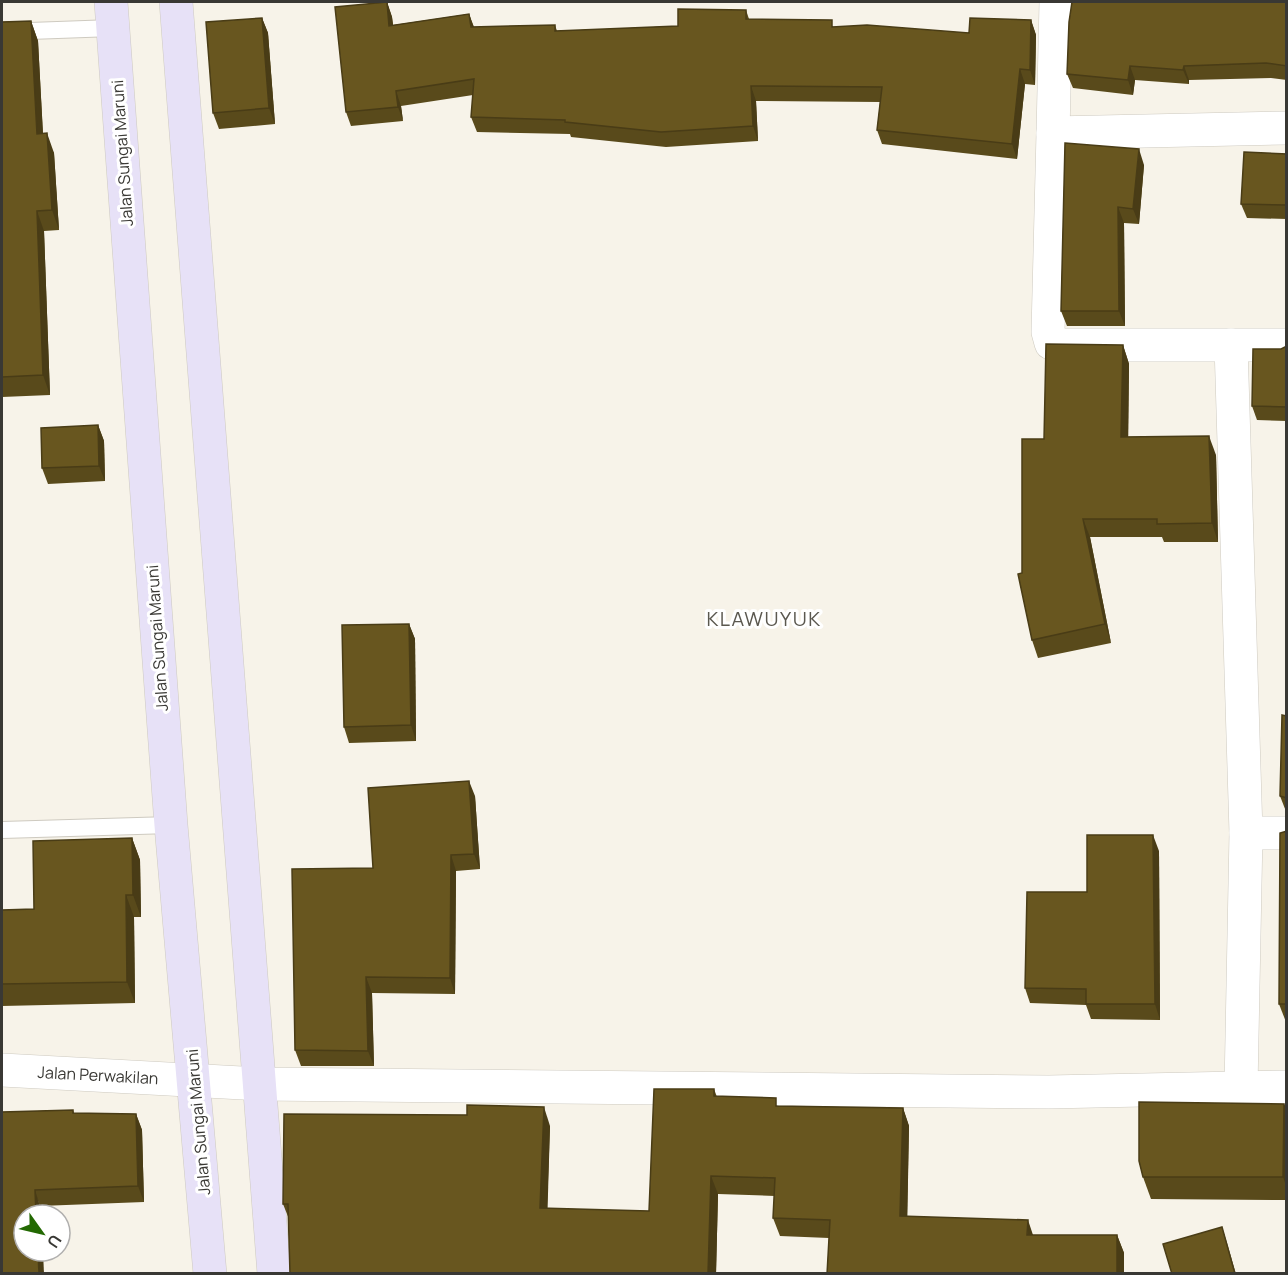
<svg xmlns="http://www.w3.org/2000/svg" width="1288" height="1275" font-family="Manrope,sans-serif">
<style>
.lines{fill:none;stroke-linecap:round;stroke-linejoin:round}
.lane-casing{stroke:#cecac0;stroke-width:18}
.street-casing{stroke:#cecac0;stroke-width:34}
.secondary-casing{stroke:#cecac0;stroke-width:34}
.lane{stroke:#fff;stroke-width:16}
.street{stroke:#fff;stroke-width:33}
.secondary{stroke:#e7e1f7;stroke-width:33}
.wall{fill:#594a1b}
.shaded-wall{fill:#493c16}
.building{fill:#68561f;stroke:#493c16;stroke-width:1.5}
.labels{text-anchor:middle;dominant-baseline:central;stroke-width:6;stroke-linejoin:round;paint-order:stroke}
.street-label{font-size:16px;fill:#393834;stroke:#fff}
.quarter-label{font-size:20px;letter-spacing:1.5px;fill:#5b584f;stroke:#fff}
</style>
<rect width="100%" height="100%" fill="#f7f3e9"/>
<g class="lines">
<g class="lane-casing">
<g id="lane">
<path d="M2,32L113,28"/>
<path d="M2,830L171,825"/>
</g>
</g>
<g class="street-casing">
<g id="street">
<path d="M1056,2L1053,133L1286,128"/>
<path d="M1053,133L1048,332L1051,343L1061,345H1231L1246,833L1241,1088"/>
<path d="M1231,345H1286"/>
<path d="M1246,833H1286"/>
<path d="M2,1070L260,1084L1049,1092L1286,1087"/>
</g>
</g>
<g class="secondary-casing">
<g id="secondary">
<path d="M111,2L171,825L210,1274"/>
<path d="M176,2L274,1274"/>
</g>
</g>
<use href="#lane" class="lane"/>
<use href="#street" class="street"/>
<use href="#secondary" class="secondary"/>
</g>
<g class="wall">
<path d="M387,2L392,17L393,25L469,14L474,27L555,25L557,31L678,26L746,10L749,19L835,27L969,33L1031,20L1036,35L1035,85L1025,84L1017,159L882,144L877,130L880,102L756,101L758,141L666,147L571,137L570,134L477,132L471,117L473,95L401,106L403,121L351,126L346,112Z"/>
<path d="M1287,2V80L1271,78L1189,80V84L1135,80L1133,95L1073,88L1067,74Z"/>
<path d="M262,18L268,33L275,124L219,129L213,113Z"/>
<path d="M31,21L38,41L43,134L54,153L59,230L44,231L50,395L2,397V22Z"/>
<path d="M1065,143L1144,165L1139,224L1124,223L1125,326H1067L1061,311Z"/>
<path d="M1287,154V219L1247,218L1241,204Z"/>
<path d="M1123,345L1129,364L1128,437L1216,455L1218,542H1164L1162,537H1090L1111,643L1038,658L1032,640L1022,573L1044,439Z"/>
<path d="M1287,346V421L1257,420L1252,406L1281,349Z"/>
<path d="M98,425L104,441L105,481L48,484L42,468Z"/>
<path d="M409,624L415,639L416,741L349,743L344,727Z"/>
<path d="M1287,716V814L1280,796Z"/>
<path d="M475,796L480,869L456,871L455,994L372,993L374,1066H301L295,1050L373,868Z"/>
<path d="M1287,831V1022H1286L1279,1004Z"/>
<path d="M132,838L140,860L141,917H134L135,1003L2,1006V910L34,909Z"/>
<path d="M1159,851L1160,1020L1091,1019L1086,1005L1030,1003L1025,988L1087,892Z"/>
<path d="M714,1089L717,1097L779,1106L903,1108L909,1126L907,1217L1033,1235H1117L1124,1253V1274H827L829,1238L780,1236L773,1218L775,1196L718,1194L716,1274H290L289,1219L283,1204L550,1126L547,1209L649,1211Z"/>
<path d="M1284,1104L1287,1110V1200L1151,1199L1143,1177Z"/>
<path d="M73,1110L74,1113L136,1114L142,1130L144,1202L40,1206L2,1112Z"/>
</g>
<g class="shaded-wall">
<path d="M387,2L392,17L395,40L389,26Z"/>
<path d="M469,14L474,28L471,27Z"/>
<path d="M262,18L268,33L275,124L269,108Z"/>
<path d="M1031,20L1036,35L1035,85L1030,70Z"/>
<path d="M31,21L38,41L44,154L37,134Z"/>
<path d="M1130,66L1135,80L1133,95L1128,80Z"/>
<path d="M1184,66L1189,80V84L1183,70Z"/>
<path d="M1020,69L1025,84L1017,159L1012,144Z"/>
<path d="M751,86L756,101L758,141L753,126Z"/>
<path d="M396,91L401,106L403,121L398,107Z"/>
<path d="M47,133L54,153L59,230L52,210Z"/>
<path d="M1139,149L1144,165L1139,224L1133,209Z"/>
<path d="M1118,207L1124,223L1125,326L1119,311Z"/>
<path d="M37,211L44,231L50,395L43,375Z"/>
<path d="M1123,345L1129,364L1128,455L1121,437Z"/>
<path d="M98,425L104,441L105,481L99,466Z"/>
<path d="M1209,436L1216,455L1218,542L1212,523Z"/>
<path d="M1083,519L1090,537L1111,643L1105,624Z"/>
<path d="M409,624L415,639L416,741L411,725Z"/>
<path d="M469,781L475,796L480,869L474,854Z"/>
<path d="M1153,835L1159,851L1160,1020L1155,1004Z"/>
<path d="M132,838L140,860L141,917L133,895Z"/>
<path d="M451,855L456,871L455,994L450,978Z"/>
<path d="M126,895L134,917L135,1003L127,982Z"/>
<path d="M366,977L372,993L374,1066L368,1051Z"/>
<path d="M1284,1104L1287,1110V1188L1283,1177Z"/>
<path d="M544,1107L550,1126L547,1227L540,1208Z"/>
<path d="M903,1108L909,1126L907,1235L900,1216Z"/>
<path d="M136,1114L142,1130L144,1202L138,1186Z"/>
<path d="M711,1176L718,1194L716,1274H708Z"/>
<path d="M35,1190L40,1206L41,1215H36Z"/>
<path d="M1028,1220L1034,1238L1027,1235Z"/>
<path d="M1222,1227L1227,1243L1236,1274H1235Z"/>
<path d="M1117,1235L1124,1253V1274H1117Z"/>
<path d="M38,1251H43L44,1274H39Z"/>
</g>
<g class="building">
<path d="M387,2L389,26L469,14L471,27L555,25V31L678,26V9L746,10V19L832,20V27L867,25L969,33L970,18L1031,20L1030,70L1020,69L1012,144L877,130L882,87L751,86L753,126L661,132L565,122V120L471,117L474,79L396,91L398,107L346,112L335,7Z"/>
<path d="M1072,2H1287V66L1266,63L1184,66L1183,70L1130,66L1128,80L1067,74L1069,22Z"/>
<path d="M262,18L269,108L213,113L206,22Z"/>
<path d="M31,21L37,134L47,133L52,210L37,211L43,375L2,377V22Z"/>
<path d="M1065,143L1139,149L1133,209L1118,207L1119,311H1061Z"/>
<path d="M1244,152L1287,154V205L1241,204Z"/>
<path d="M1046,344L1123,345L1121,437L1209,436L1212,523L1157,524V519H1083L1105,624L1032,640L1018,574L1022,573V439H1044Z"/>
<path d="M1287,346V407L1252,406L1253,349H1281Z"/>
<path d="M98,425L99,466L42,468L41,428Z"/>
<path d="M409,624L411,725L344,727L342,625Z"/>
<path d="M1282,715L1287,716V798L1280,796Z"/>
<path d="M469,781L474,854L451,855L450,978L366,977L368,1051L295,1050L292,869L373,868L368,788Z"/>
<path d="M1287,831V1004H1279L1280,833Z"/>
<path d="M1087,835H1153L1155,1004H1086V989L1025,988L1027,892H1087Z"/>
<path d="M132,838L133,895H126L127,982L2,984V910L34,909L33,841Z"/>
<path d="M654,1089H714V1096L776,1098V1106L903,1108L900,1216L1028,1220L1027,1235H1117V1274H827L830,1220L773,1218L775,1178L711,1176L708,1274H290L288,1204H283L284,1114L467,1115V1105L544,1107L540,1208L649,1211Z"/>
<path d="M1139,1102L1284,1104L1283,1177H1143L1139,1161Z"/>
<path d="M73,1110V1113L136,1114L138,1186L35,1190L36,1215H24V1251H38L39,1274H2V1112Z"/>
<path d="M1222,1227L1235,1274H1172L1163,1244Z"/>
</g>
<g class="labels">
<g class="street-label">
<text transform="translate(122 153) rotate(-94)">Jalan Sungai Maruni</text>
<text transform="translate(157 638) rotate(-94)">Jalan Sungai Maruni</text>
<text transform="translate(98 1075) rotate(3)">Jalan Perwakilan</text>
<text transform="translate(198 1122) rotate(-95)">Jalan Sungai Maruni</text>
</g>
<g class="quarter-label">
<text x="764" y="618">KLAWUYUK</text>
</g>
</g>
<rect width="1288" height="1275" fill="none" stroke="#393834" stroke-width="6"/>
<g transform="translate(42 1233) rotate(124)"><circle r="28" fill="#ffffff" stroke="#b0afae" stroke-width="1.5"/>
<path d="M0-4.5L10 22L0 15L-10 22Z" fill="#236902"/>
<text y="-9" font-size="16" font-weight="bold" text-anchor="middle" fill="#393834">U</text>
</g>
</svg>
